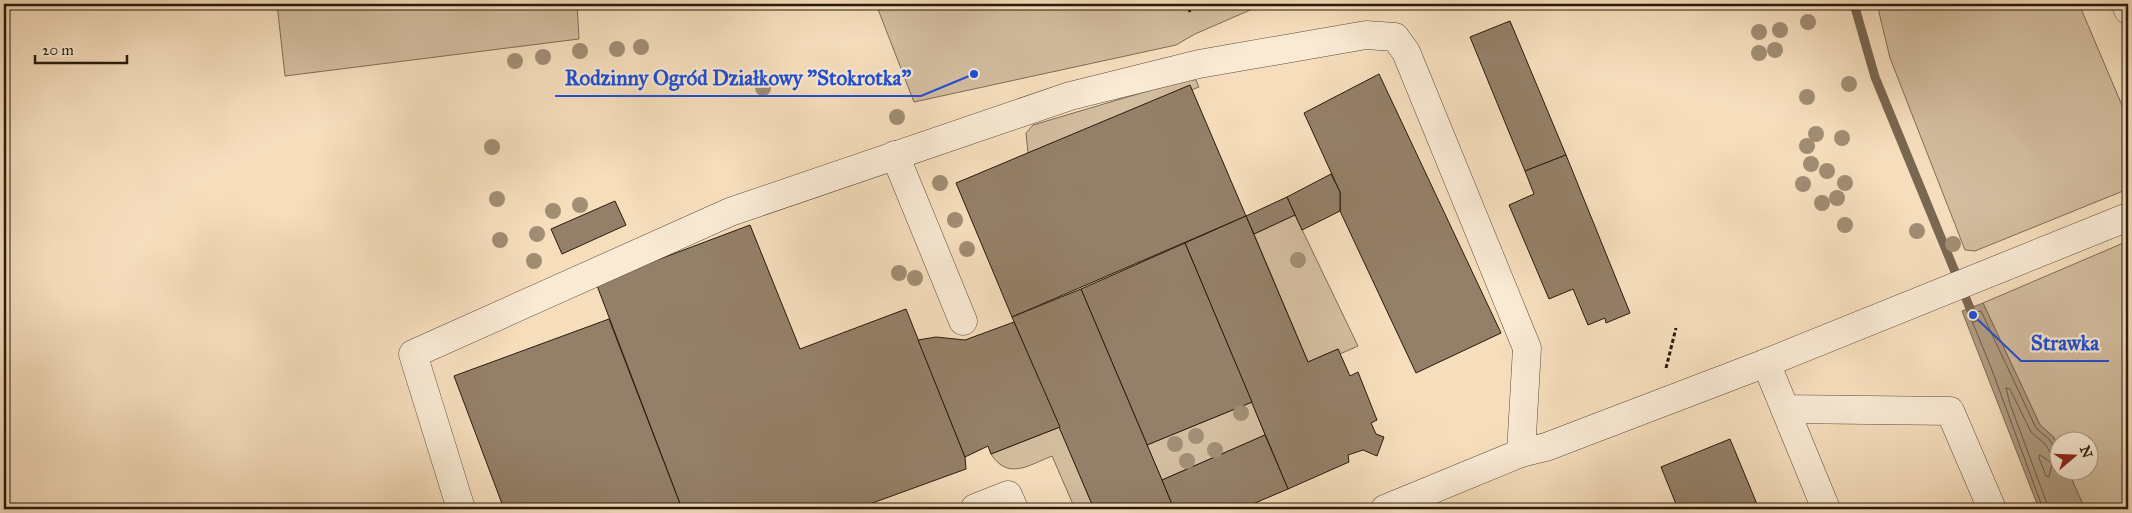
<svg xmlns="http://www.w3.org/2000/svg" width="2132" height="513" font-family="'IM FELL Great Primer',serif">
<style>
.green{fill:#d3bd9f;stroke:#7e6c55}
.water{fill:#b09b80;stroke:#7a6751}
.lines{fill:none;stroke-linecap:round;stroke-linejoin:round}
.shore{stroke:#6c5a46;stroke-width:1}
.stream{stroke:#7a6751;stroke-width:9}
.building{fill:#948068;stroke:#291a0b}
.minor-casing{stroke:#5c4b38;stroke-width:29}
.path{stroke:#291a0b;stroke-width:3;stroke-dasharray:4 2.5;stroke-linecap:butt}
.minor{stroke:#f9ead4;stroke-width:28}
.tree{fill:#a18d73}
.leader{fill:none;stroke:#1d4ed8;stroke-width:2}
.callout-dot{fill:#1d4ed8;stroke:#f9ead4;stroke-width:2}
.callout-label{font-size:21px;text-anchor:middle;font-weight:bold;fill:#1d4ed8;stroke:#f9ead4;stroke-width:4.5;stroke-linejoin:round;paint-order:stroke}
</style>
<rect width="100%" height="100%" fill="#f6debd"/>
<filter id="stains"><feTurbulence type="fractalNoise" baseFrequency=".004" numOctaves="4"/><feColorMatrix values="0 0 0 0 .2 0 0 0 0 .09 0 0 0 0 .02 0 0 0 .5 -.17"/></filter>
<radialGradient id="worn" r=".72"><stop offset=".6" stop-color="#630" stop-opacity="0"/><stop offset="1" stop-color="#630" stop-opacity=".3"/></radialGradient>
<g class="green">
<path d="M277,4H577L579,39L285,76Z"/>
<path d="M876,4H1264L1195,34L1176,45L914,102Z"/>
<path d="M1877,4H2079L2127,117L2128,189L1975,251L1965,250L1890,58Z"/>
<path d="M1188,79L1196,80L1199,87L1028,153L1026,133L1033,125Z"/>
<path d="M1295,215L1358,346L1340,354L1338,349L1308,362L1254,234Z"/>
<path d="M2128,241V509H2085L2068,471L2090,470V440H2060L2059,449L2054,437L2040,425L1983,303Z"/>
<path d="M1252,402L1265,435L1162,480L1147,445Z"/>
<path d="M1060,427L1094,509H1075L1052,456C1029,465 1008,481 991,454Z"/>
</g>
<path class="water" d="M1983,303L2040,425C2059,441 2060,446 2060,470L2068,471L2085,509H2039L1962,311Z"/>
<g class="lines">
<g class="shore">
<path d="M2040,455L2052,463L2049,477L2046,476L2039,458Z"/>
<path d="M2043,509L1992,370L1970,316L1971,313L1981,311L2036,428L2050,440L2054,448L2060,449"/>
<path d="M2049,509L2010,404L2006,388L2010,389L2031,432L2045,444L2050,452L2060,455"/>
</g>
<path class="stream" d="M1854,4L1875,77L1974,318"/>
</g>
<g class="building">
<path d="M1510,21L1566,155L1525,171L1470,37Z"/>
<path d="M1379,74L1501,333L1416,373L1340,211V192L1304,113Z"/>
<path d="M1190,85L1246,216L1012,317L956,183Z"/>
<path d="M1566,155L1630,313L1606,323L1605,318L1588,325L1573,289L1549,299L1509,205L1534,194L1525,171Z"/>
<path d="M1331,174L1340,192V211L1302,230L1287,197Z"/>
<path d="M1287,197L1295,215L1254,234L1246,216Z"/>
<path d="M615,201L626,225L562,254L551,229Z"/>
<path d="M1246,216L1308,362L1338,349L1350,376L1358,372L1377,420L1371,423L1376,434L1384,437L1377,456L1363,450L1348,455L1349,462L1288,489L1185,243Z"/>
<path d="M750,225L800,349L906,309L965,457L966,469L856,509H682L596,283Z"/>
<path d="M1185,243L1252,402L1147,445L1081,289Z"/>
<path d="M1081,289L1162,480L1174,509H1094L1012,317Z"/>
<path d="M609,319L682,509H504L454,376Z"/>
<path d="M1014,322L1060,427L991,454L988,446L965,457L918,340L936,337L965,340Z"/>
<path d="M1265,435L1288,489L1241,509H1174L1162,480Z"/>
<path d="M1730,439L1759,509H1678L1661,467Z"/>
</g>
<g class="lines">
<g class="minor-casing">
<g id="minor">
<path d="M2126,4L2128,10"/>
<path d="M895,155L963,321"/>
<path d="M1766,363L1785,409L1950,411L1992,509"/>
<path d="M1785,409L1826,509"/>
<path d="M975,508L1008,495L1014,509"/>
<path d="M461,509L413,354L730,212L1070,96L1199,64L1366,35L1395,37L1406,52L1527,348L1521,453"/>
<path d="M1385,509L1521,453L1546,447L1766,363L2128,217"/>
</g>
</g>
<g class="path">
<path d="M1187,4L1190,12"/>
<path d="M1666,368L1676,328"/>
</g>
<use href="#minor" class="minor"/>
</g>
<g class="tree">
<circle cx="1808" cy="22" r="8"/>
<circle cx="1780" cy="30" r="8"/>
<circle cx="1759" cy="32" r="8"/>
<circle cx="641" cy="47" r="8"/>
<circle cx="617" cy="49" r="8"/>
<circle cx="1775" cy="50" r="8"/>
<circle cx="580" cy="51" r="8"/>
<circle cx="1759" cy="53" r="8"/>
<circle cx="543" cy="57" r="8"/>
<circle cx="515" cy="61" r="8"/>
<circle cx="1849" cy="84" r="8"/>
<circle cx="763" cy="88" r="8"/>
<circle cx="1807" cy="97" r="8"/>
<circle cx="897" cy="117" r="8"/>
<circle cx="1816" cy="134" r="8"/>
<circle cx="1842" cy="138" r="8"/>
<circle cx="1807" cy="146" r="8"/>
<circle cx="492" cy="147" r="8"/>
<circle cx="1811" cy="164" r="8"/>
<circle cx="1827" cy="171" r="8"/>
<circle cx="940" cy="183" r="8"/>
<circle cx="1845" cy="183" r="8"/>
<circle cx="1803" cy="184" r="8"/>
<circle cx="1837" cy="198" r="8"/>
<circle cx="497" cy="199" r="8"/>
<circle cx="1822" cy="203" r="8"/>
<circle cx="580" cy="205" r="8"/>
<circle cx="553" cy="211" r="8"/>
<circle cx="955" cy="220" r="8"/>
<circle cx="1845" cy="225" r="8"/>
<circle cx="1917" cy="231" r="8"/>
<circle cx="537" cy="234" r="8"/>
<circle cx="500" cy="240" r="8"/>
<circle cx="1953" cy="244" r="8"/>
<circle cx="967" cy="249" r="8"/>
<circle cx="1298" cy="260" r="8"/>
<circle cx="534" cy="261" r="8"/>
<circle cx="899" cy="273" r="8"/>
<circle cx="915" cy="278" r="8"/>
<circle cx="1241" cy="413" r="8"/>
<circle cx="1196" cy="436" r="8"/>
<circle cx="1175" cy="444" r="8"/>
<circle cx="1215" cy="450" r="8"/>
<circle cx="1187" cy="461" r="8"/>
</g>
<path class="leader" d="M974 74L921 96H555M1973 315L2021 361H2109"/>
<g class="callout-dot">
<circle cx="974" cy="74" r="5"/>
<circle cx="1973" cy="315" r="5"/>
</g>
<g class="callout-label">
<text x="738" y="85">Rodzinny Ogród Działkowy "Stokrotka"</text>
<text x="2065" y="350">Strawka</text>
</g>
<rect width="2132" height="513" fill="none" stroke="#f6debd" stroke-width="20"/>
<rect x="5" y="5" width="2122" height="503" fill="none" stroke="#291a0b" stroke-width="2.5"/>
<rect x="10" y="10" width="2112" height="493" fill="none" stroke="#291a0b"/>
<g transform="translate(2074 456) rotate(71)"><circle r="24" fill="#f9ead4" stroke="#a69784"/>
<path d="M0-4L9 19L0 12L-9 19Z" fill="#8f2418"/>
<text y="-8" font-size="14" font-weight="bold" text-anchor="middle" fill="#291a0b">N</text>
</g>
<path d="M35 55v8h92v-8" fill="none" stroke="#291a0b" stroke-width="2.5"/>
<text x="42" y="55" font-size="15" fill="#291a0b" stroke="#f9ead4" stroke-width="4" paint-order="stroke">20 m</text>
<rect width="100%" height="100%" filter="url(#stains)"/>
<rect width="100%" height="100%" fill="url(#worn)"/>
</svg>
